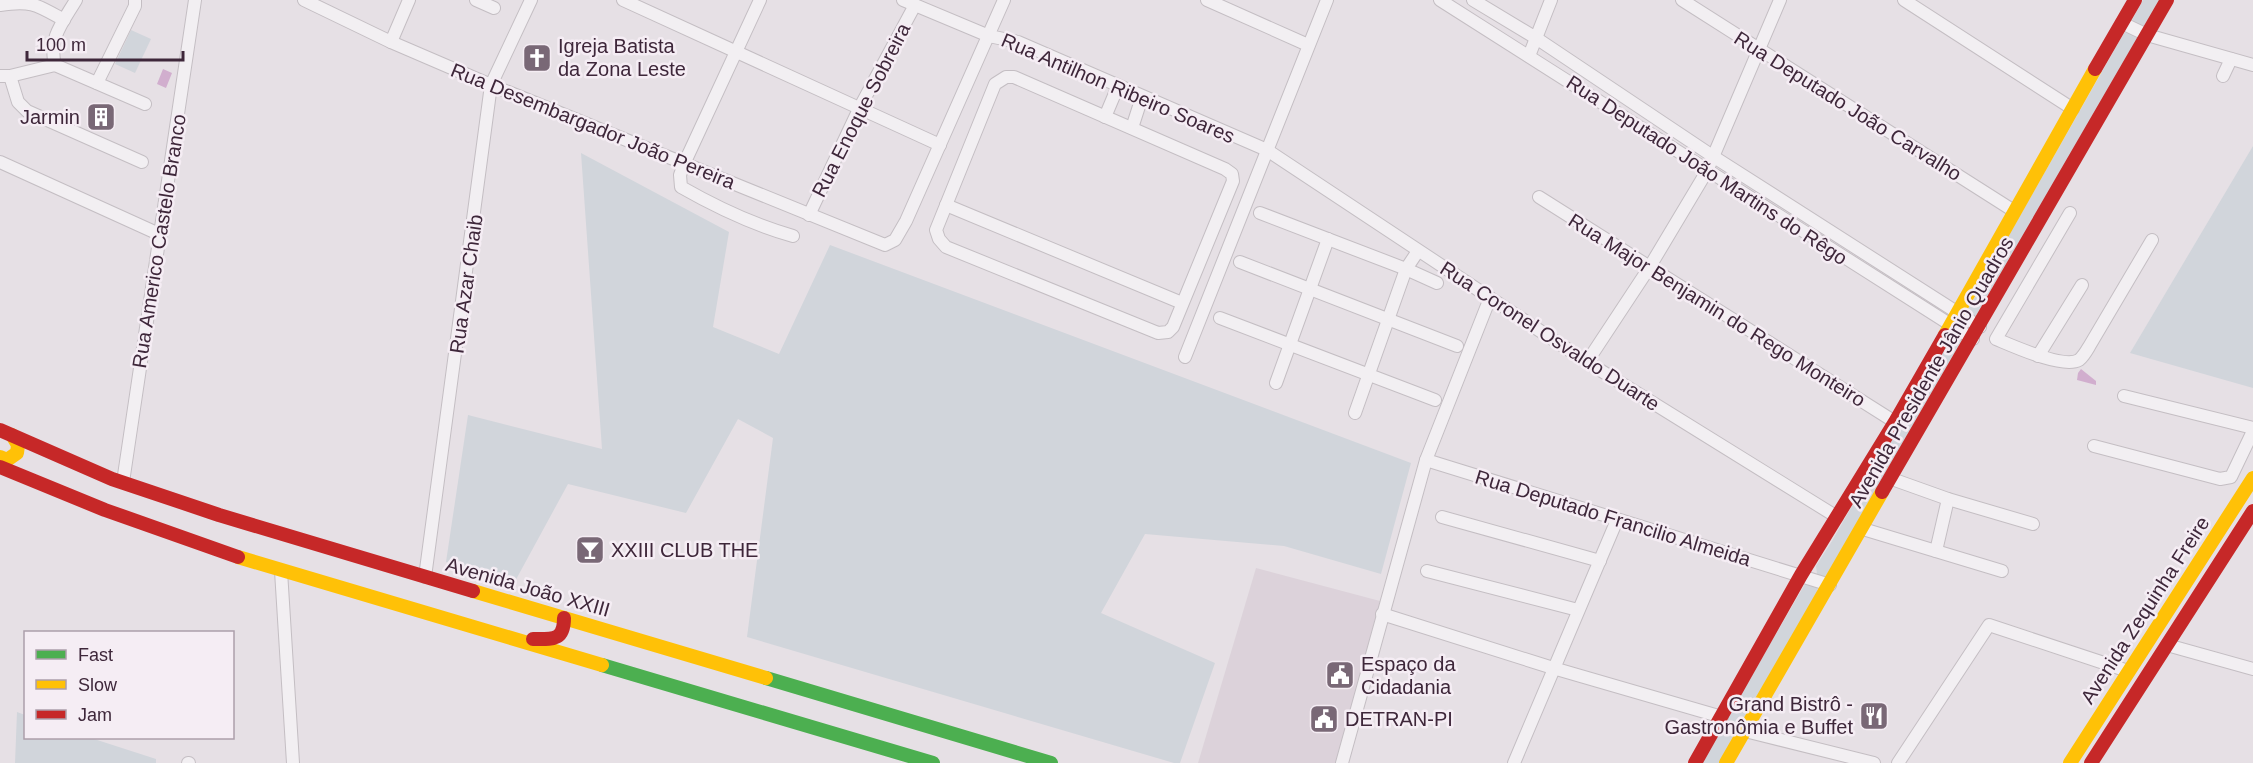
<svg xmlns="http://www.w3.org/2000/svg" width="2253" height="763" font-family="Arial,sans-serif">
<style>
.built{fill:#dcd2da}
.green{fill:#d1d5db}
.water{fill:#d1aece}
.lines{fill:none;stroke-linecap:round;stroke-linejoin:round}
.street-casing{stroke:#c4bec3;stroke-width:14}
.street{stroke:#f2eff2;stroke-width:12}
.fast{stroke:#4caf50;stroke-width:14}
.slow{stroke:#ffc107;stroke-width:14}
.jam{stroke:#c62828;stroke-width:14}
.labels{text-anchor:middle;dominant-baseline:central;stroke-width:5;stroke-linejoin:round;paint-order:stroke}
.poi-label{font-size:20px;fill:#3e273a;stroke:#f5edf4;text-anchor:start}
.street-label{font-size:20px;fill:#3e273a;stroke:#f5edf4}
</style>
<rect width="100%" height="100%" fill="#e6e0e5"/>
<path class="built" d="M1256,568L1380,601L1336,763H1198Z"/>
<g class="green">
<path d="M2143,0H2162L2144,28L2132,20Z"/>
<path d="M131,30L151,39L135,73L115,64Z"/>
<path d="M2129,32L2136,36L2138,41L1976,318L1966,311L2124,33Z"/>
<path d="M2253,146V388L2130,353Z"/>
<path d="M581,153L729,232L713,327L779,354L830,245L1411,463L1381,574L1284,546L1145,534L1101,613L1215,663L1180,763H1174L747,637L773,438L738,419L686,513L568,484L513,585L446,562L468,415L602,449Z"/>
<path d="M1951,333L1963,341L1827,576L1822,577L1817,574L1816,566L1832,541Z"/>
<path d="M1809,583L1817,586L1818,592L1720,763H1701L1805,584Z"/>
<path d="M17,712L25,715L26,738H91L156,759V763H15Z"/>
</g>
<g class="water">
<path d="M163,69L172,73L166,88L157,84Z"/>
<path d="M2081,369L2096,381V385L2077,380L2078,373Z"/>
</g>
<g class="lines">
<g class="street-casing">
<g id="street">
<path d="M304,0L391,42L491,85L885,245L895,240L906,221L1004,0"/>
<path d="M476,0L494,8"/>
<path d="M623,0L940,145"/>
<path d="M760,0L684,164L680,175L681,187C716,207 754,225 793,236"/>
<path d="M903,0L989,36L1018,42L1267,150L1587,362L1837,517"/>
<path d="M1207,0L1308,45"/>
<path d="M1440,0L1973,339"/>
<path d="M1473,0L1536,38L1714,157L1980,327"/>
<path d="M1682,0L2014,211"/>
<path d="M1904,0L2073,109"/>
<path d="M0,5C32,0 37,5 64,20"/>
<path d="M2122,23L2147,35L2253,65"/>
<path d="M391,42L409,0"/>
<path d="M1529,56L1551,0"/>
<path d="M55,65C48,38 63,22 76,0"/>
<path d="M0,76H10L55,65L145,104"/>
<path d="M10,76L18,102L27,111L142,162"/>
<path d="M2223,76L2231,59"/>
<path d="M1006,77H1014L1225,169L1232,174L1233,181L1173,327L1168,332L1158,333L946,247L939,239L936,230L995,84Z"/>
<path d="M97,83L135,6V0"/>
<path d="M1105,117L1118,86"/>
<path d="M1132,128L1142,97"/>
<path d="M0,162L161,235"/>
<path d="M1539,197L1895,422"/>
<path d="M946,205L1182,303"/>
<path d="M1260,213L1406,269L1437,283"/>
<path d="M2070,213L1996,339C2013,346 2063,369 2079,360C2084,356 2087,350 2090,345L2152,240"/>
<path d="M809,215L860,107L915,5"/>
<path d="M1240,262L1457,346"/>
<path d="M1220,318L1435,400"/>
<path d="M2038,356L2082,285"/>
<path d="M1185,357L1327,0"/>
<path d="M1587,362L1649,268L1707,171L1780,0"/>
<path d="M1276,383L1328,239"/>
<path d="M2124,396L2253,428"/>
<path d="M1355,413L1406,269L1418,251"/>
<path d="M2094,446L2220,479L2231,477L2253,431"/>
<path d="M1426,460L1830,585"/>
<path d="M1892,479L1948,499L2033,524"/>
<path d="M123,482L195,0"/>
<path d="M1442,517L1600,561"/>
<path d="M1863,529L2002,571"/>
<path d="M1936,551L1948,499"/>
<path d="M281,571L293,763"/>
<path d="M1427,571L1578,610"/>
<path d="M425,577L491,85L531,0"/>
<path d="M1382,614L1553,668L1722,717"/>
<path d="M2167,645L2253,669"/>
<path d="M1745,731L1874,763"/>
<path d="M188,763H189"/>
<path d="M1342,763L1426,460L1490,298"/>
<path d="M1514,763L1617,520"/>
<path d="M1898,763L1989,625L2128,671"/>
</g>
</g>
<use href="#street" class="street"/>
<g class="fast">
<path d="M602,665L933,763"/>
<path d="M766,678L1051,763"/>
</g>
<g class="slow">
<path d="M1945,335L2095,69"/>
<path d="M0,457L7,460L17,453L18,445L12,435"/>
<path d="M238,557L602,665"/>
<path d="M473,591L766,678"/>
<path d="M1726,763L1882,492"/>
<path d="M2070,763L2253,478"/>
</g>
<g class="jam">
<path d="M2095,69L2135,0"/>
<path d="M0,430L112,479L219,515L473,591"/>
<path d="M0,467L105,510L238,557"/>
<path d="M1882,492L2167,0"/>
<path d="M533,639C553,639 564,641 564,618"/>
<path d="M1695,763L1801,575L1895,422L1945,335"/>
<path d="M2091,763L2253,511"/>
</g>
</g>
<defs>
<g id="church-square" transform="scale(1.5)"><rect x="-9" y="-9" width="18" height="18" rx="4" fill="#796876" stroke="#f5edf4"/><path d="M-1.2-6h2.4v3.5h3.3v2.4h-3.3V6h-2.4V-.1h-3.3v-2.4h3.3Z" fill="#fff"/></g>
<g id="building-square" transform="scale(1.5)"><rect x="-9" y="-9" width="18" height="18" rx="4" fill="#796876" stroke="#f5edf4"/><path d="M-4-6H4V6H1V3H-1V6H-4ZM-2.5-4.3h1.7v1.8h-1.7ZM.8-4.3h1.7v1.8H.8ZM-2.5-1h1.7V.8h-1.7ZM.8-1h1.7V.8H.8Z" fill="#fff"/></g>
<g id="bar-square" transform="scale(1.5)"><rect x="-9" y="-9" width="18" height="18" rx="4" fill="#796876" stroke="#f5edf4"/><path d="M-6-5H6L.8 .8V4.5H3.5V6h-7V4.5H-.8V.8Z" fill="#fff"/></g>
<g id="civic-square" transform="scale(1.5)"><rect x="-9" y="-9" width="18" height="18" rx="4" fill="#796876" stroke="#f5edf4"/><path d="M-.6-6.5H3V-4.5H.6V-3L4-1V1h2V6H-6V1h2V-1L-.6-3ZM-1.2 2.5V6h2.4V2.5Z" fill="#fff"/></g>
<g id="restaurant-square" transform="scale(1.5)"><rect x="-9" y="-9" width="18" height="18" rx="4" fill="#796876" stroke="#f5edf4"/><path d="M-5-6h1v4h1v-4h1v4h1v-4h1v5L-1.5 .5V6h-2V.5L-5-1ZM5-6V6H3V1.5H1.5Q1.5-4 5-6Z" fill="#fff"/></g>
</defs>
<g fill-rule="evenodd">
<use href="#church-square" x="537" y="58"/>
<use href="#building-square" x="101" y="117"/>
<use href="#bar-square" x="590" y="550"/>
<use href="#civic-square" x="1340" y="675"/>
<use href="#restaurant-square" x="1874" y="716"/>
<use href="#civic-square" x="1324" y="719"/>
</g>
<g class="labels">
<g class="poi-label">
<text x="558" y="46">Igreja Batista<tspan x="558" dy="23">da Zona Leste</tspan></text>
<text x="80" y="117" text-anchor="end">Jarmin</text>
<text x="611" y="550">XXIII CLUB THE</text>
<text x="1361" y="664">Espaço da<tspan x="1361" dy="23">Cidadania</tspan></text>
<text x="1853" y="704" text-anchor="end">Grand Bistrô -<tspan x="1853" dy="23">Gastronômia e Buffet</tspan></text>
<text x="1345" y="719">DETRAN-PI</text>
</g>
<g class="street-label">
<text transform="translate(1118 88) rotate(23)">Rua Antilhon Ribeiro Soares</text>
<text transform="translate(1848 106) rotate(32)">Rua Deputado João Carvalho</text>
<text transform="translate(861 110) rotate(-63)">Rua Enoque Sobreira</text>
<text transform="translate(593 126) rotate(22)">Rua Desembargador João Pereira</text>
<text transform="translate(1707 170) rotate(33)">Rua Deputado João Martins do Rêgo</text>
<text transform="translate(159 241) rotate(-81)">Rua Americo Castelo Branco</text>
<text transform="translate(466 284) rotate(-82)">Rua Azar Chaib</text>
<text transform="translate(1717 310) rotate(32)">Rua Major Benjamin do Rego Monteiro</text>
<text transform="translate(1550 336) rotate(33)">Rua Coronel Osvaldo Duarte</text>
<text transform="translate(1931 372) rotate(-60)">Avenida Presidente Jânio Quadros</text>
<text transform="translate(1613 518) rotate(17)">Rua Deputado Francilio Almeida</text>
<text transform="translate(528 587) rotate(16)">Avenida João XXIII</text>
<text transform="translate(2145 610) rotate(-57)">Avenida Zequinha Freire</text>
</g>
</g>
<rect x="24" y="631" width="210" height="108" fill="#f5edf4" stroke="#ac9eaa" stroke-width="1.5"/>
<rect x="36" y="650" width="30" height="9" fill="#4caf50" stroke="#ac9eaa" stroke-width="1.5"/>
<text x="78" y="661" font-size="18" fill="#3e273a">Fast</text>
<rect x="36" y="680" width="30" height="9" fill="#ffc107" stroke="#ac9eaa" stroke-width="1.5"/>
<text x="78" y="691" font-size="18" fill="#3e273a">Slow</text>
<rect x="36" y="710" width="30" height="9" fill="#c62828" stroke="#ac9eaa" stroke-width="1.5"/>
<text x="78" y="721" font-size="18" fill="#3e273a">Jam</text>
<path d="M27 51v9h156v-9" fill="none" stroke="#3e273a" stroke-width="3"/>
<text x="36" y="51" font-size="18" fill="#3e273a" stroke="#f5edf4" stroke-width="4.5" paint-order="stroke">100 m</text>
</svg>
